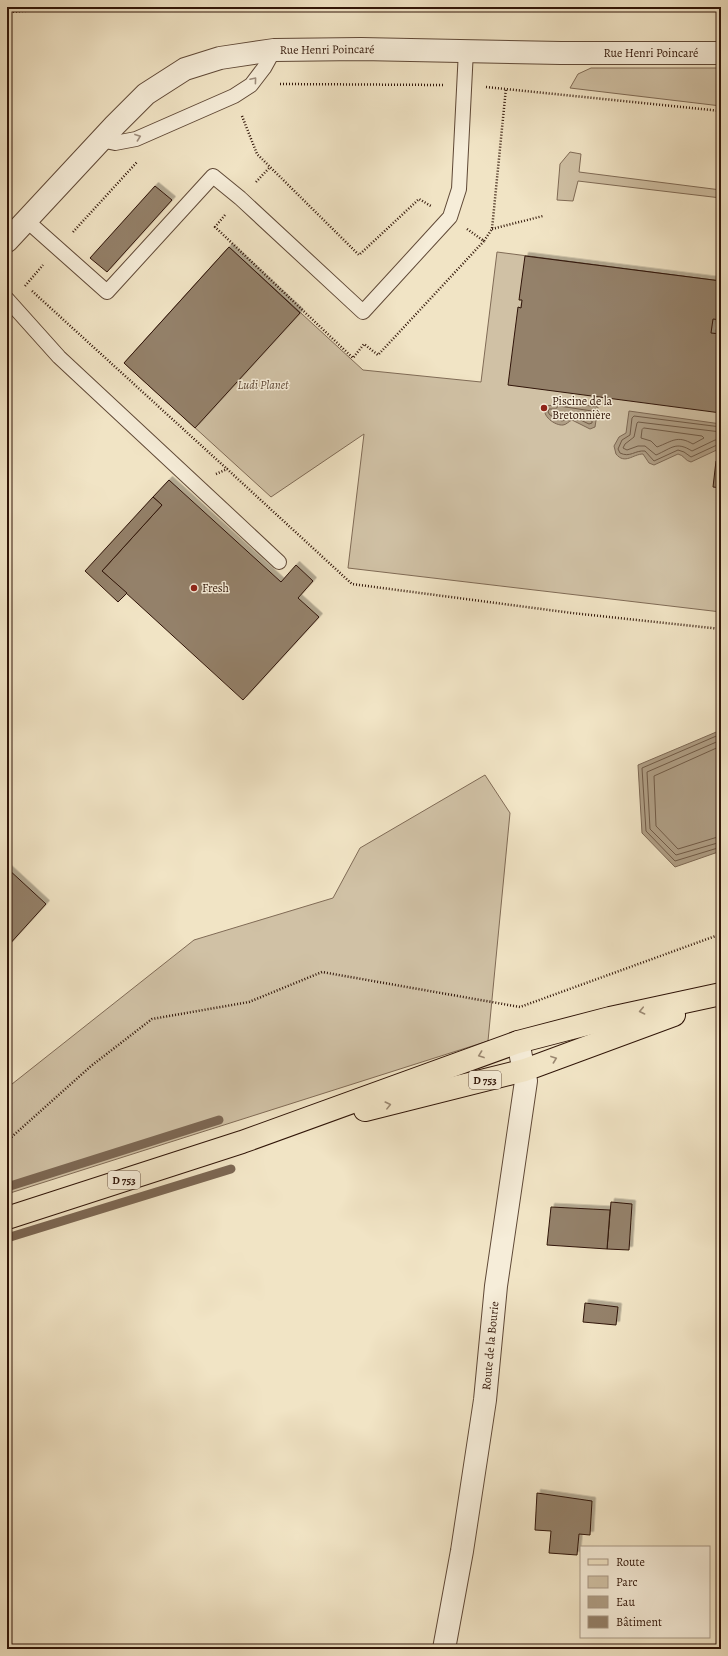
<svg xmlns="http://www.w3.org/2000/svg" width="728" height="1656" font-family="Alegreya,serif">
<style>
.green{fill:#d0c1a5;stroke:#806b56}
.water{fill:#af9e85;stroke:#7c6753}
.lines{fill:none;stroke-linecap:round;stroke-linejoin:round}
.shore{stroke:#705a46;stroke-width:1}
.stream{stroke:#7c6753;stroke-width:9}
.building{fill:#94816a;stroke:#301508;filter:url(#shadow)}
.lane-casing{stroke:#604937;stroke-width:16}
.street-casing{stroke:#604937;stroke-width:24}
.primary-casing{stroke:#301508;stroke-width:24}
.path{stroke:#301508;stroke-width:2.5;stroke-dasharray:1 2;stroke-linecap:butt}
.lane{stroke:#f6edd9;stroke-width:14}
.street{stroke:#f6edd9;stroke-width:22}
.primary{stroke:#f1e4c5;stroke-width:22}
.oneway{stroke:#9d8c7b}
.oneway2{stroke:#9a8770}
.poi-dot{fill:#8f2418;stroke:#f6edd9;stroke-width:1.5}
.labels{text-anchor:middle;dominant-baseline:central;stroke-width:3;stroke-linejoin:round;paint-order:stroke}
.shield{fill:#f6edd9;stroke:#6b5647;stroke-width:1}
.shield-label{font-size:11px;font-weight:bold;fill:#301508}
.street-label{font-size:12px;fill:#301508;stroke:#f6edd9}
.park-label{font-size:12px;font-style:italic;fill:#604937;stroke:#f6edd9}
.poi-label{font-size:12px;fill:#301508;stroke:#f6edd9;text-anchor:start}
</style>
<defs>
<filter id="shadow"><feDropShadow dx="3.5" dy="-3.5" stdDeviation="0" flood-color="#0004"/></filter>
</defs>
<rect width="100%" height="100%" fill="#f1e4c5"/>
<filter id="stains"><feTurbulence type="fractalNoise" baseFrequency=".005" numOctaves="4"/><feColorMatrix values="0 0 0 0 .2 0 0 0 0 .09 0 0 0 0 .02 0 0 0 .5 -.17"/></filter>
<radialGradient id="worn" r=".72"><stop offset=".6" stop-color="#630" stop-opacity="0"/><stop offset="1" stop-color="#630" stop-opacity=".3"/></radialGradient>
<g class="green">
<path d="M591,68H721V106L570,88L578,74Z"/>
<path d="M570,152L581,154L579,172L721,190V198L578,181L573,201L557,200L560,164Z"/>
<path d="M229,247L363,370L481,382L497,252L721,281V612L348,568L364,434L271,497L124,363Z"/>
<path d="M485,775L510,813L488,1041L7,1194V1088L194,940L333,898L360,848Z"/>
</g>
<g class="water">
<path d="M555,401L598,407L595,427L590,429L572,420C569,421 566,425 563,425C556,426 540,416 546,406L554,405Z"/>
<path d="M629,411L721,424V448L691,462C685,461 684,455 678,454L654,465L649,463L643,454C633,454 625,465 616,454L614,446L619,437L626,433Z"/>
<path d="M721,730V851L675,867L642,833L638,765Z"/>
</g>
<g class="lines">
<g class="shore">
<path d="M559,406L592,411V423L589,424L572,416L562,421L550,415L548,412L549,409H555Z"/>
<path d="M721,427L634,416L632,418L630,435L622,440L618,449L620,453C630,458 635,450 645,451L654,461L678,450L684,452L691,457L717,445H721"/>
<path d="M644,428L702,436L704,438L693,444C677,435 673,441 657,447L651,441L641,438L642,430Z"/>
<path d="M721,432L638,422L637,423L634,437L625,444L623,448L627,450L638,446H645L656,455C672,448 676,441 692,451L715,440L721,439"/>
<path d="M721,734L642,768L646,831L675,861L721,847"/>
<path d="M721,740L647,772L650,829L676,855L721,842"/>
<path d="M721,746L654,776L656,826L678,849L721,836"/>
</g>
<g class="stream">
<path d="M7,1187L219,1120"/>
<path d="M7,1238L231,1169"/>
</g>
</g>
<g class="building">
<path d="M155,186L172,200L107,272L90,258Z"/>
<path d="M229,247L300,313L195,428L124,363Z"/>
<path d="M525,256L721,281V320L713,319L711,333L721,334V413L508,385L518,307L521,308L522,300H519Z"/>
<path d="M716,461L721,462V488L713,487Z"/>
<path d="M169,480L281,582L296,565L313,581L298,598L319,617L243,700L102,571L162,505L153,497Z"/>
<path d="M153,497L162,505L102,571L127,593L118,602L85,571Z"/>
<path d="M7,868L46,904L7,947Z"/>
<path d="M611,1202L632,1204L629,1250L607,1249Z"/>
<path d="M551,1207L610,1210L607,1249L547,1245Z"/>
<path d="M585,1303L618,1307L616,1325L583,1322Z"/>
<path d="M537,1493L592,1501L590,1535L579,1534L577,1555L549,1553L551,1531L535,1530Z"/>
</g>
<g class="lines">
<g class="lane-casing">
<g id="lane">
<path d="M101,140L115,143L136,139L234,96L251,85L264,68L274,50"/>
<path d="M26,220L107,292L213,176L240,198L363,312L450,217L459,189L466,50"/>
<path d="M7,299L59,357L279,562"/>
</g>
</g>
<g class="street-casing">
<g id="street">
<path id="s1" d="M7,241L115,125L146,94L185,69L220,58L274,50L361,49L561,53H721"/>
<path id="s2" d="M444,1649L462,1551L485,1400L496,1286L526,1081L518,1042"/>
</g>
</g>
<g class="primary-casing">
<g id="primary">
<path d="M365,1110L525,1070L674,1015"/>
<path d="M7,1218L242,1142L518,1042L610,1018L721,994"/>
</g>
</g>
<g class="path">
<path d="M7,12L88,7"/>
<path d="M280,84L443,85"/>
<path d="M486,87L721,111"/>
<path d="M242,116L257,154L359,255L419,199L431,206"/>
<path d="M256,182L270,167"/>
<path d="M225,215L215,227L353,358L364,344L378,355L484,241"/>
<path d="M467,229L484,241L492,229L506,88"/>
<path d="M492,229L543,216"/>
<path d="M73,232L137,162"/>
<path d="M25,286L43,265"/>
<path d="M32,291L227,469"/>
<path d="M216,474L227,469L352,584L572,613L721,629"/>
<path d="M7,1141L91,1066L152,1019L249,1002L322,972L520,1007L721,934"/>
</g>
<use href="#lane" class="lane"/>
<use href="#street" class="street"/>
<use href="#primary" class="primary"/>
</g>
<defs><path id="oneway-chevron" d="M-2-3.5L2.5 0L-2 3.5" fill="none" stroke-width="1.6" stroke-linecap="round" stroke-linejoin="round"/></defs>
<g class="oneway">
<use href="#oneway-chevron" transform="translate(254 80) rotate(-50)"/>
<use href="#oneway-chevron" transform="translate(138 137) rotate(-20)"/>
</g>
<g class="oneway2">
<use href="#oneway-chevron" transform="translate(642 1011) rotate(168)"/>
<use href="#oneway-chevron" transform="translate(481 1055) rotate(160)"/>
<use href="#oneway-chevron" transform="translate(554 1059) rotate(-20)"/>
<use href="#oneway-chevron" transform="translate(388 1105) rotate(-14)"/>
</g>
<g class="poi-dot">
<circle cx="544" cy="408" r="4"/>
<circle cx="194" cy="588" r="4"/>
</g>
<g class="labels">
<g class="shield">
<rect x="469" y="1071" width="32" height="18" rx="3"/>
<rect x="108" y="1171" width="32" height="18" rx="3"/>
</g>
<g class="shield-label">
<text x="485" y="1080">D 753</text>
<text x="124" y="1180">D 753</text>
</g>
<g class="street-label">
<text stroke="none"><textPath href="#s1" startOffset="393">Rue Henri Poincaré</textPath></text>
<text stroke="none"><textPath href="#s1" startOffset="717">Rue Henri Poincaré</textPath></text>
<text stroke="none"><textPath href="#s2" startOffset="307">Route de la Bourie</textPath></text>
</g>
<g class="park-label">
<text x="263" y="385">Ludi Planet</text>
</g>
<g class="poi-label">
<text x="552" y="401">Piscine de la<tspan x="552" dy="14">Bretonnière</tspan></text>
<text x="202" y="588">Fresh</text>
</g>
</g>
<rect width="728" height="1656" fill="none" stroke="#f1e4c5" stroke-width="24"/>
<rect x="8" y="8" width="712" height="1640" fill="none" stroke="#301508" stroke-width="2"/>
<rect x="12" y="12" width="704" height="1632" fill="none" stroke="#301508"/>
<rect x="580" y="1546" width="130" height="92" fill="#f6edd9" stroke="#a79785"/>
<rect x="588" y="1559" width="20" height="6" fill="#f1e4c5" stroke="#a79785"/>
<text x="616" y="1566" font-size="12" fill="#301508">Route</text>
<rect x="588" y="1576" width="20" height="12" fill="#d0c1a5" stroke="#a79785"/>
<text x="616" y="1586" font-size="12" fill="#301508">Parc</text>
<rect x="588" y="1596" width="20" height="12" fill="#af9e85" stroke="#a79785"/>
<text x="616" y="1606" font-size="12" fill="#301508">Eau</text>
<rect x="588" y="1616" width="20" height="12" fill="#94816a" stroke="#a79785"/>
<text x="616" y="1626" font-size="12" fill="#301508">Bâtiment</text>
<rect width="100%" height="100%" filter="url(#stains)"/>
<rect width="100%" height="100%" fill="url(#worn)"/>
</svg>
